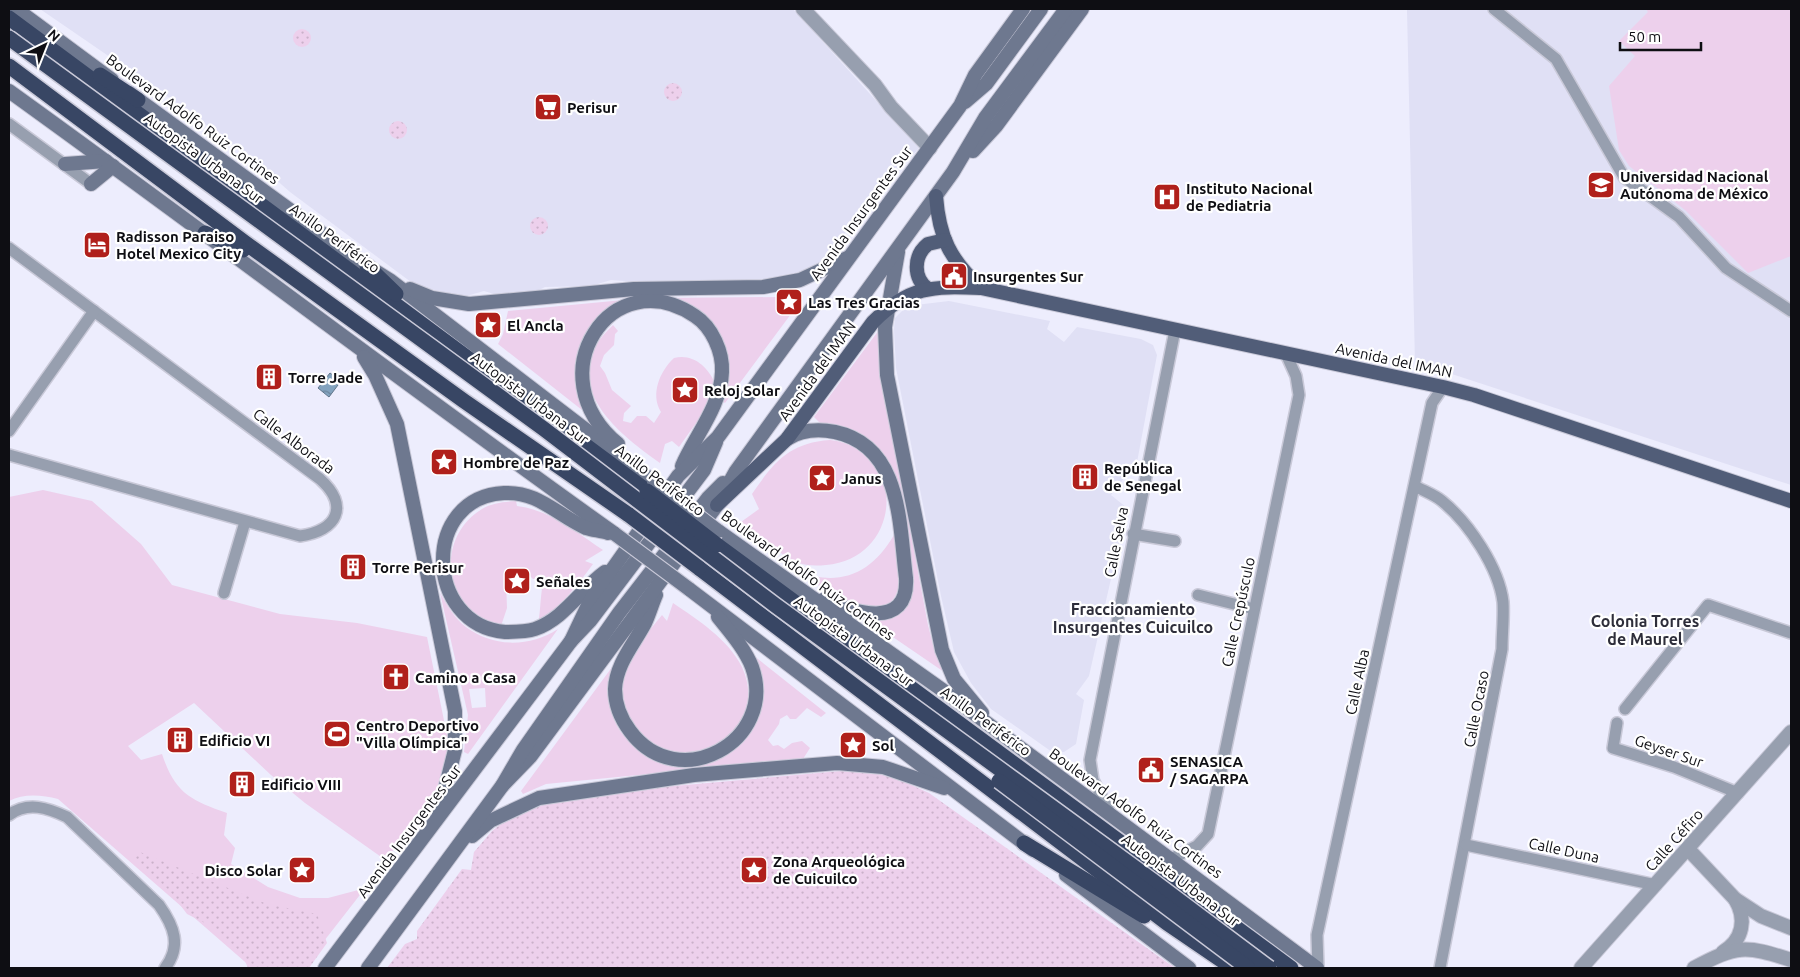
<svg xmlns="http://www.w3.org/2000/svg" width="1800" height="977" font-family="Ubuntu,sans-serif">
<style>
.built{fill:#e0e0f5}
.green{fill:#edd0ec;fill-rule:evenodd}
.park{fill:url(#park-dots)}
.water{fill:url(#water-waves);stroke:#60768b}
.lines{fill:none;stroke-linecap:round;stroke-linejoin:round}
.minor-casing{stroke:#c9c9d8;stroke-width:14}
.tertiary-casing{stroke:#c9c9d8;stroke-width:16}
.secondary-casing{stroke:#c9c9d8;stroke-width:16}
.primary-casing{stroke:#c9c9d8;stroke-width:16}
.motorway-casing{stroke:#c9c9d8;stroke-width:18}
.minor{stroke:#979faf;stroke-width:11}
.tertiary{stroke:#979faf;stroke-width:14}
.secondary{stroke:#6e788f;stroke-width:14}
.primary{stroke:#515d78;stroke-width:14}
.motorway{stroke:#384664;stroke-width:15}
.secondary-bridge-casing{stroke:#c9c9d8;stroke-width:16;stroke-linecap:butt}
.motorway-bridge-casing{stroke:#c9c9d8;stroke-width:18;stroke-linecap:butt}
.secondary-bridge{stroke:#6e788f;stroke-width:14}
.motorway-bridge{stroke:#384664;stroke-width:15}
.labels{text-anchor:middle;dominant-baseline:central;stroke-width:4.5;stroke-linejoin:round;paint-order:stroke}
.poi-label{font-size:15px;font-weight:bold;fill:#0e0e13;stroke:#fff;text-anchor:start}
.street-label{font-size:15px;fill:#0e0e13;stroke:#fff}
.neighbourhood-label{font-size:16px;font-weight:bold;fill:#2e2e3a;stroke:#fff}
</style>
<defs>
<pattern id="park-dots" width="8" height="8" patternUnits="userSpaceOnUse" patternTransform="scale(1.25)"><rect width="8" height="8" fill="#edd0ec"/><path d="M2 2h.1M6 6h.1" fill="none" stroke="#cab1ca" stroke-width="1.8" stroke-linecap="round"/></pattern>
<pattern id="water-waves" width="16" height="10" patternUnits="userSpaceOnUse" patternTransform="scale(1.25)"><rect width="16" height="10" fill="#83a3bf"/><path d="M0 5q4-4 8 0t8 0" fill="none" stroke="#6a839a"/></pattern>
</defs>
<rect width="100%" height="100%" fill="#ededfd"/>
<g class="built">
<path d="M40,9H793L919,148L817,265L782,280L653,283L611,280L591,286L545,287L531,294L504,297L484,291L463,297L415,285L290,192L256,162L177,103Z"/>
<path d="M1407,9H1791V485L1415,362Z"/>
<path d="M949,301L1050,321L1047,329L1064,342L1077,327L1141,339L1153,345L1157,355L1135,473H1128L1111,495L1127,508L1089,676L1076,694L1084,700L1076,744L1064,752H1052L991,709L971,683L954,652L941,596L896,368L894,329L895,318L907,306Z"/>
</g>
<g class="green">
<path d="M1646,9H1791V256L1748,273L1685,210L1629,166L1619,150L1609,86L1635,56L1619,41L1648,12Z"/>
<path d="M778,297L792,311L791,314L725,403L722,401V340L658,298Z"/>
<path d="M634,299C620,309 601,319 589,331C570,352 573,386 582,410L498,344L503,334L508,311Z"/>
<path d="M613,325L618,331L615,334L614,345L604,355L600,366L605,373L612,390L631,406L624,413L623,421L631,423L637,416H646L654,423L661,412C650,394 660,371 674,358C693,353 708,367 715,383L706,409L679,447L672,441L665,444L660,463C613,430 554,380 613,325Z"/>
<path d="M879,330V364L928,625L934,649L947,674L868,620L888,617L907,598C903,533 913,427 822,425L814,417Z"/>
<path d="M830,440C909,449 903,559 826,565C817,566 805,566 797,562C777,553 758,536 741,522L759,509L752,494C774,462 789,443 830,440Z"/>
<path d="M43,490L92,501L141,544L172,585L280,614L357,623L427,637L449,745L437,789L377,873L303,968H252L58,799C42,795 24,793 9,801V497ZM194,703L271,775L305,803L384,859L362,889L328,898H300L268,887L231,864L235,848L224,835L227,813C190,800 175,793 162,754L141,760L128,746Z"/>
<path d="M516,501L517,506C550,510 576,532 603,550L585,561L593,564C576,587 561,606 538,624C541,609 540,594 544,579H533L528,574L511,571L506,581L507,608L501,626C486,624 473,615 464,602C441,572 449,529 482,509C492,503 504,502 516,501Z"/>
<path d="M894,535C896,552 902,573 898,589C885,635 819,586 799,572C841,587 872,573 894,535Z"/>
<path d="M440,593C447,605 455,619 466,627C494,648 530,647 558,629L468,754L464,752L468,715ZM485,688L486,707L472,708L469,689Z"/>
<path d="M673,603C698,620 728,639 742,667C775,738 669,787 630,721C622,707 618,691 622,674C627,655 650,630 662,615L667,621Z"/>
<path d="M753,655L826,713L821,717L807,708L796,719H790L787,715L780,719L779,724L768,740L773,746L778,745L784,749L792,743L802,741L810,748L803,759L546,784L523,794L521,791L618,659C614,675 609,691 611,707C613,722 620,733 631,743C662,776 715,775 744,739C749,733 757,724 758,716C760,702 754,671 753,655Z"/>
</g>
<g class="park">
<circle cx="302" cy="38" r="9"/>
<circle cx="673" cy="92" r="9"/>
<circle cx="398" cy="130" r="9"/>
<circle cx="539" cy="226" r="9"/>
<path d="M852,770L885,773L929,793L1175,968H387L405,944L417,939V931L462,869L471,870L474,852L492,831L510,817L532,806L558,800L674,786Z"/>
<path d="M140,852L267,904L317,914L327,943L309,968H248L241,952L205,923L187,914L169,890L134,860Z"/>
</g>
<path class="water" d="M330,373L341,381L329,397L318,388Z"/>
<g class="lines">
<g class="minor-casing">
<g id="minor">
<path d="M1494,9L1556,59L1624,177L1679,217L1726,268L1791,311"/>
<path d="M9,124L91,184"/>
<path d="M9,248L320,479C350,506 337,531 300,536L9,455"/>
<path d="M9,431L94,311"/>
<path d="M1415,486C1424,491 1435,495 1442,501C1469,523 1499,568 1503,602C1504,617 1502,634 1502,649L1440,968"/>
<path d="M1133,534L1175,541"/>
<path d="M224,593L245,522"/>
<path d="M1198,595L1254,609"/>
<path d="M1625,709L1708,605L1791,633"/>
<path d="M1617,723L1613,748L1674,767L1738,793"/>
<path d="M1110,813L1093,780L1090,760L1175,330"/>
<path d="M9,815C28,801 48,808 67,817L159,905C174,926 182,946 165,968"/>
<path d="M1466,845L1656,885"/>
<path d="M1171,859L1197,846L1208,834L1299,395L1296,376L1286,354"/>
<path d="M1318,968L1317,935L1432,403L1443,387"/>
</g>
</g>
<g class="tertiary-casing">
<g id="tertiary">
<path d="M803,9L875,85L891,107L930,148"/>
<path d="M1688,849L1735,899L1761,916L1791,928"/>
<path d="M1723,952C1743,940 1747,919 1735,899"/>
<path d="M1581,968L1791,732"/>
<path d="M1694,968C1737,945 1745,945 1791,960"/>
</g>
</g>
<g class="secondary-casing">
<g id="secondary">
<path d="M16,9L112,80"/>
<path d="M9,91C212,237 411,389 615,534"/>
<path d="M129,93L367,266L391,281L654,482"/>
<path d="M965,102L986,84L1041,9"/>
<path d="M973,151L996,126L1082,9"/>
<path d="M65,164L106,161"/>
<path d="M91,184L113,166"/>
<path d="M898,252L885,327L887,375L942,650L954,679L982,713"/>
<path d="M410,289L432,298L469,304L634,289L763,287L800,280L847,258"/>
<path d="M364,357L375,375L397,424L455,711V750L439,813"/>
<path d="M787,439C801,430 819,429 835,432C902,446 899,524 906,578C909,631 852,612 823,600"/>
<path d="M618,444C535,375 612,260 695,316C712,327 723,352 722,372C721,406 695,436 682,466"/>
<path d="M718,531L941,689L1317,968"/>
<path d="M605,572C581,589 564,619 535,629C526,632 514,632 505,632C424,625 421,497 504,493C538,491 557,515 586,528C593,530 601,531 608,533"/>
<path d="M689,589L1033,850"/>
<path d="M656,595C652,604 649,615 645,623C634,644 616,664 615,689C615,704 621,719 630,731C678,796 778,741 752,667C745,649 730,632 718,617"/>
<path d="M571,641L590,601L678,476L718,437L960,106L975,75L1023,9"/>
<path d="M502,786L530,757L717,505L736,471L953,172L985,118L1066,9"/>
<path d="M472,836L490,821L539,798L694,775L837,763L883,767L944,788"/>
<path d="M1066,875L1189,968"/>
<path d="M325,968L571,641L590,621L704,470L716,442"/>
<path d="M368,968L502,786L523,750L619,613L708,498L723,483"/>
</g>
</g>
<g class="primary-casing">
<g id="primary">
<path d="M936,196C939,237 950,260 981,288"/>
<path d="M928,289C913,278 913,256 928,244L945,240"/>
<path d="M717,505L787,439L873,322C909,286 932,286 981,288L1443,387L1474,395L1791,501"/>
</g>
</g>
<g class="motorway-casing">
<g id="motorway">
<path d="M9,18L647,491"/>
<path d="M9,66L244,242L464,401L629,515"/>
<path d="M100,75L138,100"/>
<path d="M205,233L243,250"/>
<path d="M367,266L396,294"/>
<path d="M717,545L1291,968"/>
<path d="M699,568L1167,923L1233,968"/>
<path d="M1024,843L1144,916"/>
</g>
</g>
<use href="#minor" class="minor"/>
<use href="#tertiary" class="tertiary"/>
<use href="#secondary" class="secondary"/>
<use href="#primary" class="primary"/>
<use href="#motorway" class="motorway"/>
<g class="secondary-bridge-casing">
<g id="secondary-bridge">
<path d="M654,482L718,531"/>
<path d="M615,534L689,589"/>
</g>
</g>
<g class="motorway-bridge-casing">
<g id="motorway-bridge">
<path d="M9,38L544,429L775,605L1153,881L1269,968"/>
<path d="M647,491L717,545"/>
<path d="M629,515L699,568"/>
<path d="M999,781L1248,968"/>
</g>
</g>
<use href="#secondary-bridge" class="secondary-bridge"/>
<use href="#motorway-bridge" class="motorway-bridge"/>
</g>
<defs>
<g id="supermarket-square" transform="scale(1.4375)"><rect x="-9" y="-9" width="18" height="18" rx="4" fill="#b0201b" stroke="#fff"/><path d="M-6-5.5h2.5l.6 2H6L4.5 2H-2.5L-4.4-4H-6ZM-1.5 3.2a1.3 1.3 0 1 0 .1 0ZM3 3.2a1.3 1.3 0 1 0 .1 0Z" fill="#fff"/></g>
<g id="university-square" transform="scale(1.4375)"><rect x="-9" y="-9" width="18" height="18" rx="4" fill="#b0201b" stroke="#fff"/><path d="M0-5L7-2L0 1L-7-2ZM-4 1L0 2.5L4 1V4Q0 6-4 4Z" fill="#fff"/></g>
<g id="hospital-square" transform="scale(1.4375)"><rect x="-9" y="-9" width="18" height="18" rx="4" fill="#b0201b" stroke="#fff"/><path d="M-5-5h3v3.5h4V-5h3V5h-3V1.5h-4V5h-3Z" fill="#fff"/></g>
<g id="hotel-square" transform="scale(1.4375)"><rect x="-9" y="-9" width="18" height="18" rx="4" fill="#b0201b" stroke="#fff"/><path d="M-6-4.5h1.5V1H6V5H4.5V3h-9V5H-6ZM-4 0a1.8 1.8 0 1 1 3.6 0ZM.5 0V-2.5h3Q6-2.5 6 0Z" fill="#fff"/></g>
<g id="civic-square" transform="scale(1.4375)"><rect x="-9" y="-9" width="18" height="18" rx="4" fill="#b0201b" stroke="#fff"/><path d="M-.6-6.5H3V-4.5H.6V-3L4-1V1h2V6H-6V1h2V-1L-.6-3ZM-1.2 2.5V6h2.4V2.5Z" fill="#fff"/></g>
<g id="sight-square" transform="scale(1.4375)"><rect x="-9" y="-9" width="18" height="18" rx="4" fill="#b0201b" stroke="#fff"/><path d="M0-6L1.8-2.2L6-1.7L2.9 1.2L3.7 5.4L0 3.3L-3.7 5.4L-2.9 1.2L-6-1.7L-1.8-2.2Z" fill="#fff"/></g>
<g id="building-square" transform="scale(1.4375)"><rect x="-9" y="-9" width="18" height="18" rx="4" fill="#b0201b" stroke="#fff"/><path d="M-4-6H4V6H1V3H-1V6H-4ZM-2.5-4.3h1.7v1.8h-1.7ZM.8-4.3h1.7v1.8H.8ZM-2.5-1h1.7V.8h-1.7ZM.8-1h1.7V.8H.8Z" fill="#fff"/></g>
<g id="church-square" transform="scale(1.4375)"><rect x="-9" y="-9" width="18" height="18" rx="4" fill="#b0201b" stroke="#fff"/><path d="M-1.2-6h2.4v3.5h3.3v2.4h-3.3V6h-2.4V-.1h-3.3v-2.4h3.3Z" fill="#fff"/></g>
<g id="stadium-square" transform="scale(1.4375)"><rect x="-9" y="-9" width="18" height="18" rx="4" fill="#b0201b" stroke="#fff"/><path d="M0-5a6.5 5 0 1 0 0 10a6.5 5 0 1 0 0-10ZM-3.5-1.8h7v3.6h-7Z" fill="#fff"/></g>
</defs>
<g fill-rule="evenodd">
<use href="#supermarket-square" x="548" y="107"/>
<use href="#university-square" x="1601" y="185"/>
<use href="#hospital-square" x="1167" y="197"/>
<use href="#hotel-square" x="97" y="245"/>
<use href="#civic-square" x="954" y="276"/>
<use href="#sight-square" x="789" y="302"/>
<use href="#sight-square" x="488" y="325"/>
<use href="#building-square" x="269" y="377"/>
<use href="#sight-square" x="685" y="390"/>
<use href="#sight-square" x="444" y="462"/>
<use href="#building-square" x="1085" y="477"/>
<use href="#sight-square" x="822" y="478"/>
<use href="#building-square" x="353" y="567"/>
<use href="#sight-square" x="517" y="581"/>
<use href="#church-square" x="396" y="677"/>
<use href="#stadium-square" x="337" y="734"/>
<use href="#building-square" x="180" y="740"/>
<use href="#sight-square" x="853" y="745"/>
<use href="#civic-square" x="1151" y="770"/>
<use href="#building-square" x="242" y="784"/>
<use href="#sight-square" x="302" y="870"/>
<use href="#sight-square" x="754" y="870"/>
</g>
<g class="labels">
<g class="poi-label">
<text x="567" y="107">Perisur</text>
<text x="1620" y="176">Universidad Nacional<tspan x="1620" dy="17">Autónoma de México</tspan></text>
<text x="1186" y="188">Instituto Nacional<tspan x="1186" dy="17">de Pediatria</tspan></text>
<text x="116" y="236">Radisson Paraiso<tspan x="116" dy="17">Hotel Mexico City</tspan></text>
<text x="973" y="276">Insurgentes Sur</text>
<text x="808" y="302">Las Tres Gracias</text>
<text x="507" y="325">El Ancla</text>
<text x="288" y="377">Torre Jade</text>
<text x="704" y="390">Reloj Solar</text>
<text x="463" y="462">Hombre de Paz</text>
<text x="1104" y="468">República<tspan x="1104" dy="17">de Senegal</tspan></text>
<text x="841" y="478">Janus</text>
<text x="372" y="567">Torre Perisur</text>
<text x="536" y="581">Señales</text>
<text x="415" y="677">Camino a Casa</text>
<text x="356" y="725">Centro Deportivo<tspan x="356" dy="17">"Villa Olímpica"</tspan></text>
<text x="199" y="740">Edificio VI</text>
<text x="872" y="745">Sol</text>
<text x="1170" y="761">SENASICA<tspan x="1170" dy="17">/ SAGARPA</tspan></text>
<text x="261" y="784">Edificio VIII</text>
<text x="773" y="861">Zona Arqueológica<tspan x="773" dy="17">de Cuicuilco</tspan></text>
<text x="283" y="870" text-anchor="end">Disco Solar</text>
</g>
<g class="street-label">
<text transform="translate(193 119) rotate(36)">Boulevard Adolfo Ruiz Cortines</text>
<text transform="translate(204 158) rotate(36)">Autopista Urbana Sur</text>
<text transform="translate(861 213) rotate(-54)">Avenida Insurgentes Sur</text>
<text transform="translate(335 238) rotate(36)">Anillo Periférico</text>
<text transform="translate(1394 360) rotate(12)">Avenida del IMAN</text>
<text transform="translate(817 371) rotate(-54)">Avenida del IMAN</text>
<text transform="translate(530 398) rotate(37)">Autopista Urbana Sur</text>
<text transform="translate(294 441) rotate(37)">Calle Alborada</text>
<text transform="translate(660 480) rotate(37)">Anillo Periférico</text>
<text transform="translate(1116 542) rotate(-79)">Calle Selva</text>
<text transform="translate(808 575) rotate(36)">Boulevard Adolfo Ruiz Cortines</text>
<text transform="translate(1238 612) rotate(-78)">Calle Crepúsculo</text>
<text transform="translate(854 641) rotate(36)">Autopista Urbana Sur</text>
<text transform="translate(1357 682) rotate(-78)">Calle Alba</text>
<text transform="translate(1476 709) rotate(-79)">Calle Ocaso</text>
<text transform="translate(986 721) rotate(36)">Anillo Periférico</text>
<text transform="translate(1669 751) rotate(19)">Geyser Sur</text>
<text transform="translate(1136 813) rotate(36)">Boulevard Adolfo Ruiz Cortines</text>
<text transform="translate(409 831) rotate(-53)">Avenida Insurgentes Sur</text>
<text transform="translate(1674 840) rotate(-48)">Calle Céfiro</text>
<text transform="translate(1564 850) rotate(12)">Calle Duna</text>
<text transform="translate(1181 880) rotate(37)">Autopista Urbana Sur</text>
</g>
<g class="neighbourhood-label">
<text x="1133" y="609">Fraccionamiento<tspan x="1133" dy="18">Insurgentes Cuicuilco</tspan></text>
<text x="1645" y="621">Colonia Torres<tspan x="1645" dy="18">de Maurel</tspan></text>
</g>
</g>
<rect width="1800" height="977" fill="none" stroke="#0e0e13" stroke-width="20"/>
<g transform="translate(45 45) rotate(43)" stroke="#ffffff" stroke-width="4" paint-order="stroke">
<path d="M0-4L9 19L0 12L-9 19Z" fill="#0e0e13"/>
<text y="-8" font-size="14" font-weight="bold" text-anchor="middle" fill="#0e0e13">N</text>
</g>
<path d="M1620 42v8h81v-8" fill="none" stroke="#0e0e13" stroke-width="2.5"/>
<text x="1628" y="42" font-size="15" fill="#0e0e13" stroke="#ffffff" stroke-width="4" paint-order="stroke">50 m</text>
</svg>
